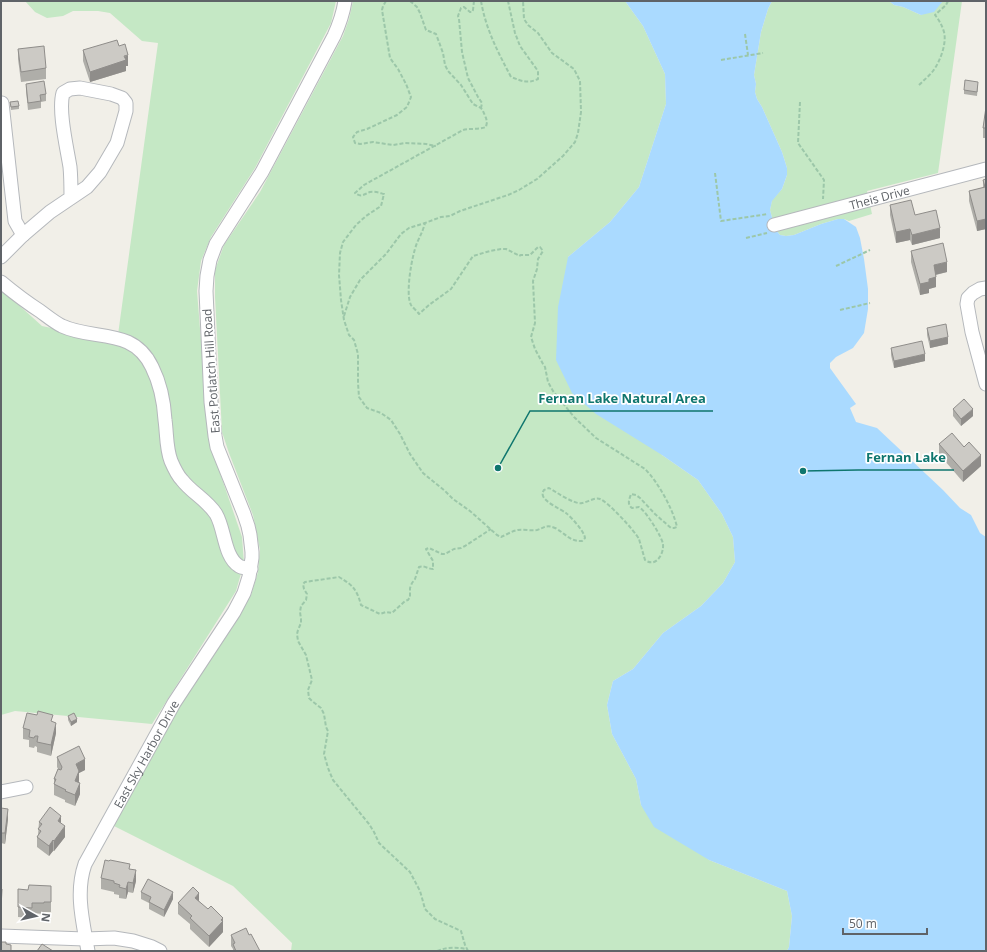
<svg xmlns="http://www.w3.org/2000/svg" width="987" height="952" font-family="'Open Sans',sans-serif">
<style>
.green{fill:#c5e8c5}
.water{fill:#aadaff}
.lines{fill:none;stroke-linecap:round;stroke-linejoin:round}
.minor-casing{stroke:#b5b8bc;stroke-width:15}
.path{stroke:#9cc7a9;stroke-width:2;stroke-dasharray:4 2;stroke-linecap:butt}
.minor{stroke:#fff;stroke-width:13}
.wall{fill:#afaea9}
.shaded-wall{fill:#8f8d8a}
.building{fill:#cccac5;stroke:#8f8d8a}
.labels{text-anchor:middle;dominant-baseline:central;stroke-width:3.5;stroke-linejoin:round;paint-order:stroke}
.street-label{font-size:12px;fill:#5f6368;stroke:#fff}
.leader{fill:none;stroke:#0f766e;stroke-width:1.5}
.callout-dot{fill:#0f766e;stroke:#fff;stroke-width:1.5}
.callout-label{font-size:13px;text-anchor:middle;font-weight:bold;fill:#0f766e;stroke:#fff;stroke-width:3.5;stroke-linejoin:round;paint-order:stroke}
</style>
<rect width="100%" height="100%" fill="#f1efe8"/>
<g class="green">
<path d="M25,1H336L331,23L255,168L211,237L201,261L197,291L209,441L242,537L244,563L236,591L152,724L15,711L1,715V289L42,326L117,342L158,43L142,41L110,13L98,11H73L63,16L47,18L35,12Z"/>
<path d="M353,1H625L643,26L665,74L666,104L639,187L610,222L568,257L662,455L698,480L722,514L733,537L735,562L723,583L701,606L663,633L633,669L613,681L607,705L612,734L636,779L641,805L709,860L787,891L792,916L789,947L787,951H291L292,943L233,886L114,826L177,709L234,625L251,595L258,572L260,550L253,515L229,453L222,432L215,297V270L224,245L260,192L343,36L349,19Z"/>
<path d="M772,1H889L894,5L903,7L921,15L939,5L943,1H962L938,173L867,191L872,214L849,221L844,219H838L821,224L794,235L786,236L780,235L776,230L774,225L770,210L772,200L782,189L787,175V168L782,152L762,107L757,99L755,92L756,84L754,75L761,32L768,9Z"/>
</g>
<g class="water">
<path d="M625,1H772L768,9L761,32L754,75L756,84L755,92L757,99L762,107L782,152L787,168V175L782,189L772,201L770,210L774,225L776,230L780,235L786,236L794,235L821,224L838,219H844L856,227L860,238L864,259L868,289V309L864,333L853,348L836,357L830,363V368L856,404L850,408L856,422L877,428L943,490L960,508L971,515L980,533L986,537V951H787L789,947L792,916L787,891L709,860L654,827L641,805L636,779L612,734L607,705L613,681L633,669L663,633L701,606L723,583L735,562L733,537L722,514L698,480L662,455L596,414L572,393L556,360L558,307L568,257L610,222L639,187L666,104L665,74L643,26Z"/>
<path d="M889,1H943L934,12L921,15L903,7L894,5Z"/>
</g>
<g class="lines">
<g class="minor-casing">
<g id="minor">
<path d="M2,103L15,221L23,235"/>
<path id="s1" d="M774,225L986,169"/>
<path d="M1,257L23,235L50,212L87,187L100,172L117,143L126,111V103L122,98L111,94L80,88L70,89L63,93C58,111 67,148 70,167C71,177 71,188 71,198"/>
<path d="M1,282C13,292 26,302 40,311C47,316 54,322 62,326C94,341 133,327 152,367C160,383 164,402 165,420C167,434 166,448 171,461C174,468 177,475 182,480C192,493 207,500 216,514C225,529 224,557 239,566C242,568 247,568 251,569"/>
<path d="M986,288L980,289L973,293L968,298L967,304L972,332L986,384"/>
<path d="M1,792L26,787"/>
<path d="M1,936L85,939L114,938L133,941L152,947L160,951"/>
<path id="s2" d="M88,951C83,922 75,893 85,864L174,703L234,612L244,593L249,577L252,558V552L250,535L248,526L244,514L217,447L215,436L211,402L206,291L207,276L210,260L216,244L262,172L334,36C339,25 343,14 345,1"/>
</g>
</g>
<g class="path">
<path d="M386,1L383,6L382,10L390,58L398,69L406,84L411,97L407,107L397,115L367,129L357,132L353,137L355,143L360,144L373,142L393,145L405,143L426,144L436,146"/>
<path d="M410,1L417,7L420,13L426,30L436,34L443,53L445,65L448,71L461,85L473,104L481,108L483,111L486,118L487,122L486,127C478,130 470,128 463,130L364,185L355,193C362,198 364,194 370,192C375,191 380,193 384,194L381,206L366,216L356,225L343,242L340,253L339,275L341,300L344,320L349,335L354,340L358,354V383L359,397L367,408L381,413L391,420L400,434L410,454L423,473L445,491L453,499L470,511L497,535L501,537C506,535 512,531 518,530C524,529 531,531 537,530C544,528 546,524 555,528C565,533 570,542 582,541L585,538C584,531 572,518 566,513C560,509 545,502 543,496C542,493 543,492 544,490L549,488C556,492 575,505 582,503C588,502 595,497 600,499C608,502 635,531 639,539C641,546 643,553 645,560C656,568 664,554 663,544C662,537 646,511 639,507L632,508C627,504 629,500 631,494L636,495L640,498L655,514L671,528H674L677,527C673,509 658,482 645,469L596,438L574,417L553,391L548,382L545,367L543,364L535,349L531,337L535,323L533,281L537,269L538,259L543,251L540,247H538L530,255H521L519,256L518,255L506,249H501L490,251L473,256L451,289L429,305L419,314C417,311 413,308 411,305C405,294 412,255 417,243C420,236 423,231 425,223L441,217L450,216L460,211L508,195L519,190L537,179L563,156L575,142L578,133L581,112L580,81L574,69L552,53L538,33L528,25L524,19L523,1"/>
<path d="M474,1L473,10L472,12H470L464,7L461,8L458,16L459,19L462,52L468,78L478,97L482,103L481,108"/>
<path d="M481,1C486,30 498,52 511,77C522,81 527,84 538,79V71L520,46L515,33L508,1"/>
<path d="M745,34L748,55"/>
<path d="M721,60L763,53"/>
<path d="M919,85C924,80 929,76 933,71C940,62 947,43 944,32C942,25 939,20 935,15L946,5L948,1"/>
<path d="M800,102L798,143L824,180L823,199"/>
<path d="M715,173L721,221L768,214"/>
<path d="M746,238L767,233"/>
<path d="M836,266L870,250"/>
<path d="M840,310L870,303"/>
<path d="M344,316L350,297L360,280L386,254L401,234L409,228L425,223"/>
<path d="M437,951C447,947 456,947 466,949"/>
<path d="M468,951L465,945L461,931L435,919L425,909L422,898L420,891L410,872L379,843L374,832L369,824L333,780L328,768L324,754L328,731L326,727L324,714L321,708L312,701L309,698L308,690L312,680L306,655L298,641L297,634L298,630L301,623V619L300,612L301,606L306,600L307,594L304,589L303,584L305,582L339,577C353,585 357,590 361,605L380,614L386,612L392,613L405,601L408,600L410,597V588L412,583L415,579L419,567C424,565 428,569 433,569V561L426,549L429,548L442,554H445L454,549L461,548L465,546L491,529"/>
</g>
<use href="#minor" class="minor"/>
</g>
<g class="wall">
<path d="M119,46L128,66H126V71L90,82L83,61V50Z"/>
<path d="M18,49L46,68V79L21,82L18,59Z"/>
<path d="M26,84L46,94V101L41,102V108L28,110L26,91Z"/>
<path d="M978,85L977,96L964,94V90Z"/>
<path d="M10,102L19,106V109L11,110Z"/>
<path d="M986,107V138H983V128Z"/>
<path d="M986,179V229L977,231L969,201V191L983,188V180Z"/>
<path d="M890,205L940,238L912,245L910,240L896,243L890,215Z"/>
<path d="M911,251L947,272L936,275V287L929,289V293L920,295L911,262Z"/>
<path d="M927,328L948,344L930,348L927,335Z"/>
<path d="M891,348L925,361L894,368L891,355Z"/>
<path d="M953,409L973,416L961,426L953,416Z"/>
<path d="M939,444L981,466L963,482L939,454Z"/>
<path d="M68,716L77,722L71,726L68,720Z"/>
<path d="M53,722L56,733L51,756L37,752V747L35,746L34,748L29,747V740L23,739V728Z"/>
<path d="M57,757L85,770L79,773V783L80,794L75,806L65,802V800L54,795V779L58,769L57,767Z"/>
<path d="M1,808L8,819L5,844L1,843Z"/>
<path d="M39,822L61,824L65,837L54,851H53L49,856L37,847V837L38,835Z"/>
<path d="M130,869L136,881L133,893L128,892L126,899L119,898V895L114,894V892L101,889V878Z"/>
<path d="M141,892L173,899L164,917L149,909V903L141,899Z"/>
<path d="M51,897V912H44V914L32,913V918L18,917V907Z"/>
<path d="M199,901L223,928V932L209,947L190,929V924L178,914V903Z"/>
<path d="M231,935L260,951H233V949L231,946Z"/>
</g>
<g class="shaded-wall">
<path d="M128,55V66H126V71L90,82V72Z"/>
<path d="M986,219V229L977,231V221Z"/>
<path d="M940,228V238L912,245V235Z"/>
<path d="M910,229V240L896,243V232Z"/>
<path d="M947,262V272L934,275V265Z"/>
<path d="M936,277V287L929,289V293L920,295V284L929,279Z"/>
<path d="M948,337V344L930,348V341Z"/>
<path d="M925,354V361L894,368V361Z"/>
<path d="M973,409V416L961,426V419Z"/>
<path d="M981,455V466L963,482V471Z"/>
<path d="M77,719V722L71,726V722Z"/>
<path d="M56,723V733L51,756V745Z"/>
<path d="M85,759V770L79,773V781L75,792L76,764Z"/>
<path d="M80,783V794L75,806V795Z"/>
<path d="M8,809V819L5,844V833Z"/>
<path d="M61,816V826L58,821Z"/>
<path d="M65,826V837L54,851V841Z"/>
<path d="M53,840V851L49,856V846Z"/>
<path d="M136,870V881L133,893V883Z"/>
<path d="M128,882V892L126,899V889Z"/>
<path d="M173,892V899L164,917V910Z"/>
<path d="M199,893V904L195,898Z"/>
<path d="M223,918V932L209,947V936Z"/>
</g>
<g class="building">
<path d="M117,40L119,46L125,44L128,55L124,56L126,60L90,72L83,50Z"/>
<path d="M44,46L46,68L21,72L18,49Z"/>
<path d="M965,80L978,82L977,92L964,90Z"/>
<path d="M44,81L46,94L40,95L41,101L28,103L26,84Z"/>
<path d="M18,101L19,106L11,107L10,102Z"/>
<path d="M986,107V128H983Z"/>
<path d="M986,179V219L977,221L969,191L985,187L983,180Z"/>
<path d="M911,200L915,215L936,210L940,228L912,235L910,229L896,232L890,205Z"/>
<path d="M943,243L947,262L934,265L936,277L929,279V282L920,284L911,251Z"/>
<path d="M946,324L948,337L930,341L927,328Z"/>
<path d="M922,341L925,354L894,361L891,348Z"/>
<path d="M964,399L973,409L961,419L953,409Z"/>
<path d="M952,433L964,447L969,442L981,455L963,471L939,444Z"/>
<path d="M38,711L53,715L51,721L56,723L51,745L37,742L38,736H35L34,738L29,737L30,730L23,728L27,713L37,715Z"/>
<path d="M74,713L77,719L71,722L68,716Z"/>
<path d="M79,746L85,759L76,764L79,771L75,781L80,783L75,795L65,791L66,790L54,784L56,779H54L58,769L61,770L62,767L57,757Z"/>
<path d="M50,807L61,816L58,821L65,826L54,841L53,840L49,846L37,837L41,831L38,829L42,824L39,822Z"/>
<path d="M1,808L8,809L5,833H1Z"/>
<path d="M105,860L109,861L110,860L130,864L129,869L136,870L133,883L128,882L126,889L119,887L120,885L114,883V881L101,878Z"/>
<path d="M148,879L173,892L164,910L149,902L151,897L141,892Z"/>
<path d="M29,885L51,886V902H44V903H32V908L18,907V889L28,890Z"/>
<path d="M193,887L199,893L195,898L208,909L211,906L223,918L221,920L223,921L209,936L190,918L192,916L178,903Z"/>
<path d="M1,889H2L1,908Z"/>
<path d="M246,928L249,935L251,934L260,951H236L233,944L235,943L231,935Z"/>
<path d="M1,942H6V944L11,945V951H1Z"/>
<path d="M42,944L53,951H37Z"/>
</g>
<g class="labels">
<g class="street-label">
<text stroke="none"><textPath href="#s1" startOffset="109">Theis Drive</textPath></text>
<text transform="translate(211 371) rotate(-94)">East Potlatch Hill Road</text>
<text stroke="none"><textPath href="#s2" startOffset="214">East Sky Harbor Drive</textPath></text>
</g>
</g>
<path class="leader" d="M498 468L530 411H713M803 471L858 470H954"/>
<g class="callout-dot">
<circle cx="498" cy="468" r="4"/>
<circle cx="803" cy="471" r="4"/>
</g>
<g class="callout-label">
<text x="622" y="403">Fernan Lake Natural Area</text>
<text x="906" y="462">Fernan Lake</text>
</g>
<rect width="987" height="952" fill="none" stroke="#5f6368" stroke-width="4"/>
<g transform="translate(36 916) rotate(98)" stroke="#ffffff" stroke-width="3" paint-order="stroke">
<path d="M0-3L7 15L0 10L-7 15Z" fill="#5f6368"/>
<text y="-6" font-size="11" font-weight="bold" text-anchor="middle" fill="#5f6368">N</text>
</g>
<path d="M843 928v6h84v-6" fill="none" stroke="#5f6368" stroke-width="2"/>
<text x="849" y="928" font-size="12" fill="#5f6368" stroke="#ffffff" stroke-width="3" paint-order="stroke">50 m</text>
</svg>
